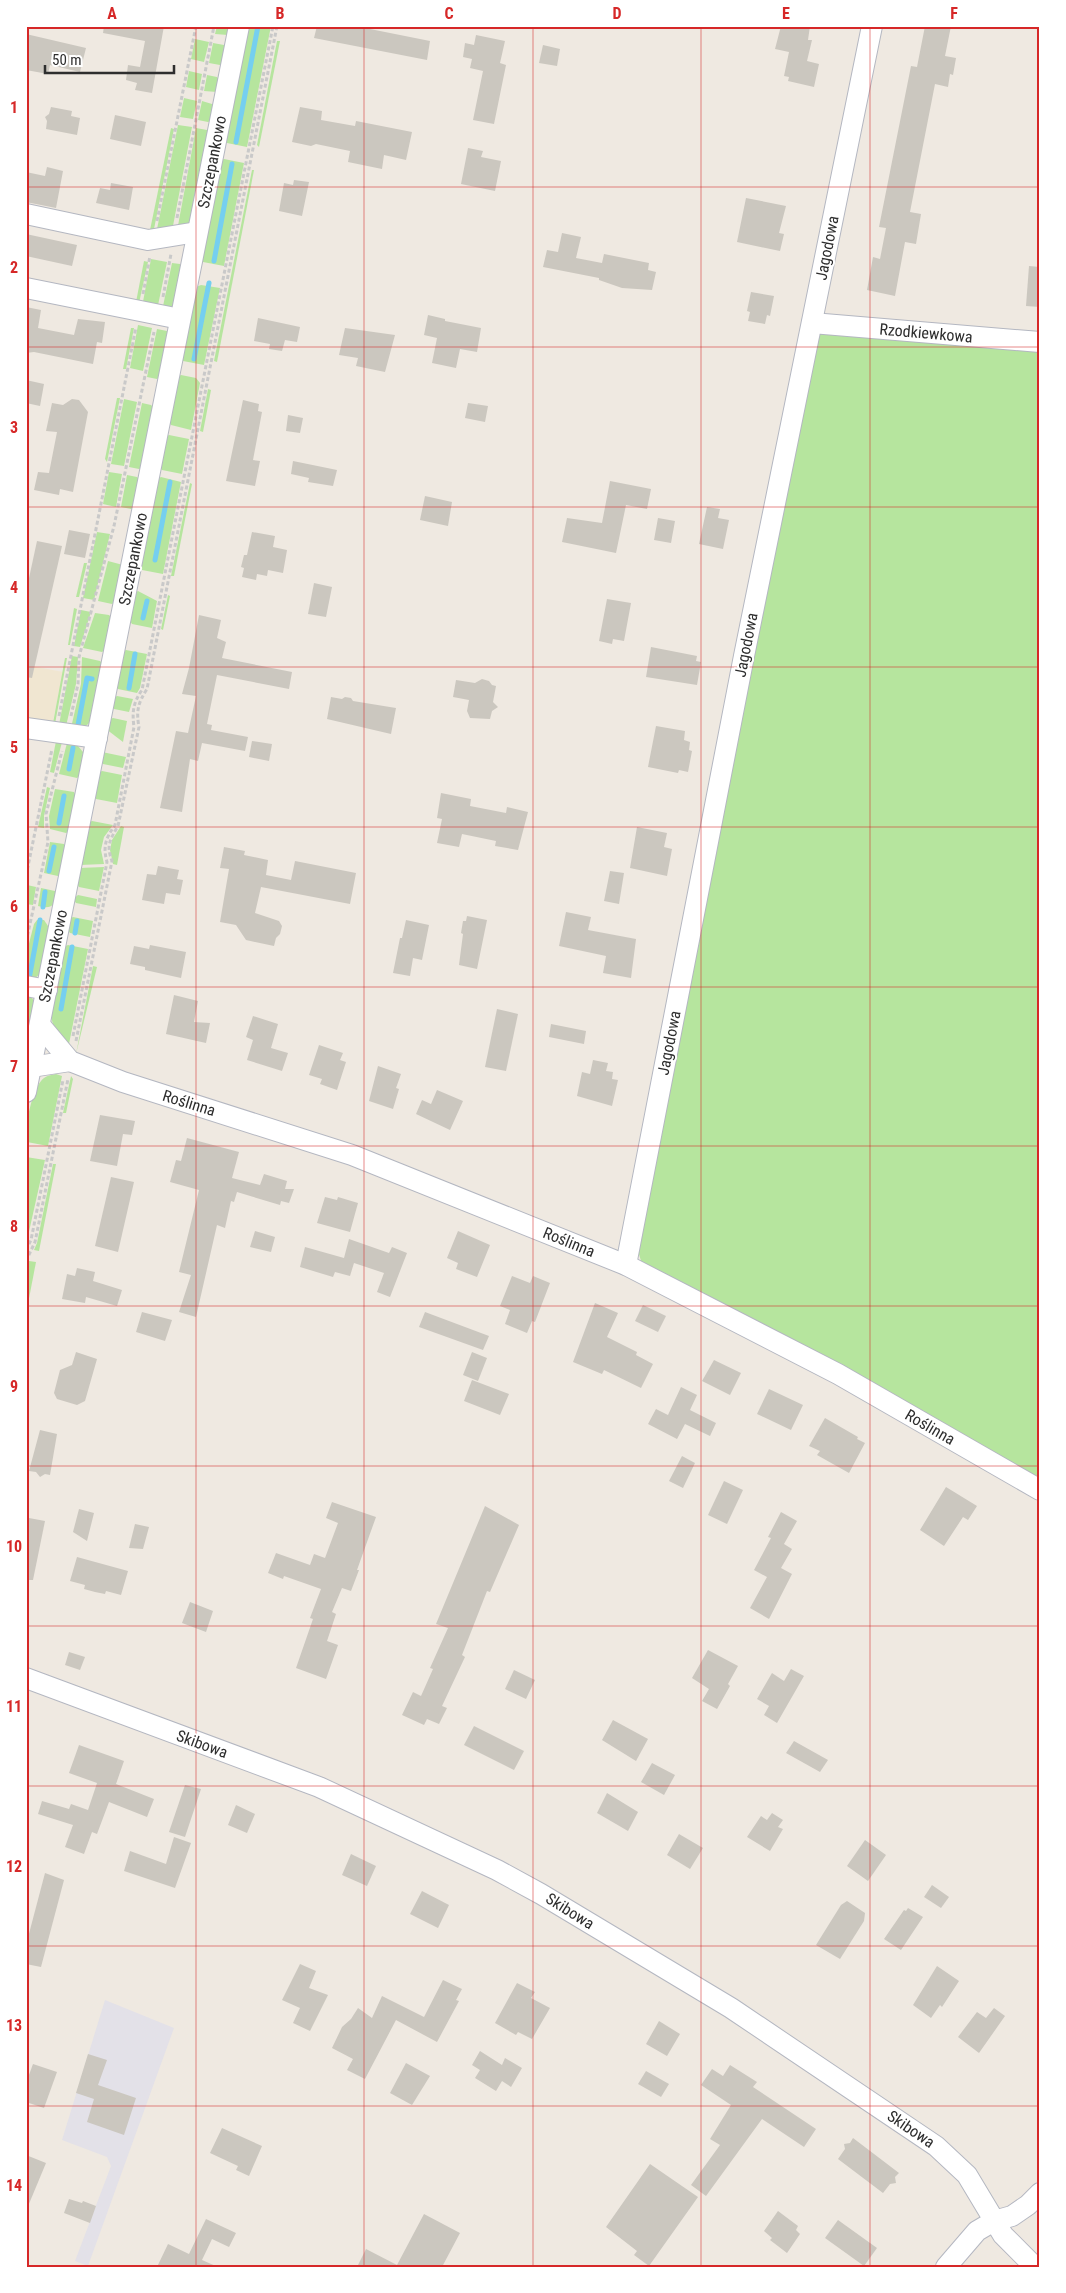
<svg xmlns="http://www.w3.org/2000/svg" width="1066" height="2293" font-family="'Roboto Condensed',sans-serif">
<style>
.industrial{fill:#e3e1e8}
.education{fill:#f0e6d1}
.green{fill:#b6e59e}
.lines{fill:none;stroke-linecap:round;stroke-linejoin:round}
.stream{stroke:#75cff0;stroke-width:5}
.building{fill:#cbc7bf}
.minor-casing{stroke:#b4b7c1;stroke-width:22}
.path{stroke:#c9c9c9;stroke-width:3;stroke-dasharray:4 2.5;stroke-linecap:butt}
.minor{stroke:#fff;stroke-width:20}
.grid{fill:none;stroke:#d62828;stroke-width:1;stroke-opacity:0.55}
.labels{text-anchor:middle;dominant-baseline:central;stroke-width:4;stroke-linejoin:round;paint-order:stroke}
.street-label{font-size:16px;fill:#2e2e2e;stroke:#fff}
.neatline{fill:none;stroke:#d62828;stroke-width:2}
.grid-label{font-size:16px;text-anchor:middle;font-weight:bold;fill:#d62828}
</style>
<rect width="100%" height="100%" fill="#efe9e1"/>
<path class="industrial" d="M105,2000L174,2028L88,2266L75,2261L111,2166L107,2157L62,2140Z"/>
<path class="education" d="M26,665L63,672L52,726L26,722Z"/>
<g class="green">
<path d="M217,26H230L228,35L215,34Z"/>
<path d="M246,26H271L247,147L227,143L224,139Z"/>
<path d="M195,39L209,42L204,62L191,59Z"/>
<path d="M277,41H280L259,147L257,145Z"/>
<path d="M213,43L224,45L225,48L222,63L220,65L209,63Z"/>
<path d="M189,71L202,74L199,90L186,87Z"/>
<path d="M207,75L217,77L219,80L217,92L204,91Z"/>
<path d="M184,98L197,101L193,119L180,117Z"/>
<path d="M202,101L212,104L214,106L211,121L208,122L198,120Z"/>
<path d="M178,125L192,127L172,231L156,234Z"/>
<path d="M171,128L174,129L153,234L149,235Z"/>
<path d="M196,128L207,130L208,133L189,228L177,231Z"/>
<path d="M224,159L244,163L224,266L203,262L200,258L219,161Z"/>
<path d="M252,170H254L217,362L214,361Z"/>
<path d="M151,259L167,262L157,310L142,307Z"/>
<path d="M144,261L148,262L139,303L136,302Z"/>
<path d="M172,263L180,264L182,267L173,311H162Z"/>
<path d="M201,285L220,288L204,365L183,361L181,357L196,287Z"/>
<path d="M138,325L152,328L143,371L130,368Z"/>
<path d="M131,328H134L126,369H123Z"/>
<path d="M157,329L167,331L169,334L160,377L157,379L147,377Z"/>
<path d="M816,332L1040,347V1479L884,1389L643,1267L636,1245Z"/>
<path d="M181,375L196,378L200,383L191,430L171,425L168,421L176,378Z"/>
<path d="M208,389L211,390L203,432L200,431Z"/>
<path d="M117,398H120L107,462L105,459Z"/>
<path d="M124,399L137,402L124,466L111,464Z"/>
<path d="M142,403L151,405L154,408L142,468L139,469L129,467Z"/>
<path d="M169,435L189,439L182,474L162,470L159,466L165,437Z"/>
<path d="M109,472L122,474L116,507L103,504Z"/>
<path d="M127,475L137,477L140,480L134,508L131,509L121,507Z"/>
<path d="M161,477L181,482L163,574L142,570L139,565L156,480Z"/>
<path d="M190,483L192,484L174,576H171Z"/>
<path d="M97,532L110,534L94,600L83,598Z"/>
<path d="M108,561L123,565L115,602L112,604L98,601Z"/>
<path d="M84,563H87L79,597H76Z"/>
<path d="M138,591L157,601L152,628L132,624L129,619L134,593Z"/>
<path d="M168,595L170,596L163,630L161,629Z"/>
<path d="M74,608L77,609L70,645H68Z"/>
<path d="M81,610L91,612L80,647L74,646Z"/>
<path d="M95,613L109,615L112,618L105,650L102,652L83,648Z"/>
<path d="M126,650L147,654L140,688L137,693L118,689L115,685L122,652Z"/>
<path d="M72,656L78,657L76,684L66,726L59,725Z"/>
<path d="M82,657L100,661L103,664L91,721L85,727L71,728L81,684Z"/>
<path d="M65,658H67L55,724L53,723Z"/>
<path d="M117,696L133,699L129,712L114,709L111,705L113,698Z"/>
<path d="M113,718L127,721L123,742L106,729L108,720Z"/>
<path d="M56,741L62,742L54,773L50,772Z"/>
<path d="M67,743L78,746L83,752L81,775L77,778L59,774Z"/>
<path d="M102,752L126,757L123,768L103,764L100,760Z"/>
<path d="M102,771L122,775L117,803L96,799L94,795L98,773Z"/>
<path d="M47,787L50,788L44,816V828L38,827Z"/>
<path d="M55,789L74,792L76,796L70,831L66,833L50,829L49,816Z"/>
<path d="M92,821L113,825L104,837L101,850L104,864L80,865L88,823Z"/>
<path d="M121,826L124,827L117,865L113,864L110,850L112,840Z"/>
<path d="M50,842L64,844L66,848L61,873L58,876L44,873Z"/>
<path d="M104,867L99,891L79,887L76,882L79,868Z"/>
<path d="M27,885L36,887L33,905L26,904Z"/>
<path d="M41,888L55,891L57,894C55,907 50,909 38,906Z"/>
<path d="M78,895L97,899L96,907L76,903L73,899Z"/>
<path d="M73,917L93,921L90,937L70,933L67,929L69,919Z"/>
<path d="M37,920H44L50,929L41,973L34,979L26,981V955L34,924Z"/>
<path d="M68,945L88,949L68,1049C58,1036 51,1027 51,1010L63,947Z"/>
<path d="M93,966L97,967L76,1054Z"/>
<path d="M26,991L36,1003L26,1051Z"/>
<path d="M56,1074L62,1076L48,1146L27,1142C24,1128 32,1087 44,1078C48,1075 52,1075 56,1074Z"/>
<path d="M71,1076L73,1079L66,1113H63Z"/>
<path d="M26,1157L45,1160L26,1245Z"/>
<path d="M53,1164H56L39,1251L34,1250L37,1243Z"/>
<path d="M29,1261L36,1262L26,1314V1274Z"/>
</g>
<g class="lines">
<g class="stream">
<path d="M236,142L258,26"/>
<path d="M214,261L232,164"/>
<path d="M194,359L209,283"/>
<path d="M155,560L170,482"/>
<path d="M143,618L147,601"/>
<path d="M129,688L135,654"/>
<path d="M78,725L87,678L92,679"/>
<path d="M69,769L73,748"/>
<path d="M59,823L64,796"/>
<path d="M49,871L54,847"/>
<path d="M43,907L45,892"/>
<path d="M75,933L77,921"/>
<path d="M29,979L40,920"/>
<path d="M61,1009L72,947"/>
</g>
</g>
<g class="building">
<path d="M104,26H164L152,93L135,90L137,83L126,80L128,65L140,67L145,41L103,33Z"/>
<path d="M317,26H355L430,41L427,60L314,38Z"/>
<path d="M781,26H810L808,40H812L807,61L819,64L814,87L788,81L789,77L784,76L789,52L775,49Z"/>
<path d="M925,26H951L945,56L956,58L953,75L950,74L948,87L935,84L910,212L921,214L916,244L905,242L895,296L867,290L873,257L880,259L886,228L879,227L911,66L917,67Z"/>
<path d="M26,34L86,48L80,72L50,65L48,74L26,70Z"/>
<path d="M476,35L505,41L500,63L506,65L494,124L473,120L483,71L470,68L472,59L463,57L465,43L474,45Z"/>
<path d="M543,45L560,49L557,66L539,63Z"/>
<path d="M51,107L72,111L71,116L80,118L77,135L46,129L47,121L45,117L49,114Z"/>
<path d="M300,107L322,111L321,120L355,126L356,121L412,132L406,160L384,155L382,169L348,162L350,151L316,144L311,146L292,142Z"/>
<path d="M115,115L146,122L141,146L110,139Z"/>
<path d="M468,148L483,151L481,157L501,161L495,191L461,184Z"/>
<path d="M47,167L63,171L56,208L26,202V172L45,176Z"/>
<path d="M294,180L309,182L302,216L279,211L284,183L293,185Z"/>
<path d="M111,183L133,187L129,210L96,203L100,188L110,190Z"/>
<path d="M746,198L786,206L779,233L784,234L780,251L737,242Z"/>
<path d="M562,233L581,237L576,258L602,263L604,254L649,263L648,270L656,272L652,290L622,288L599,280V278L543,267L547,250L558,252Z"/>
<path d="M26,234L77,245L72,266L26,256Z"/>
<path d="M1029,266L1040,267V307L1026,306Z"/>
<path d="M751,292L774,296L770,316L767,315L765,324L748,321L750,312L747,311Z"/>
<path d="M26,307L41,310L38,328L74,335L78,319L105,322L102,343L97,342L93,364L34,352L26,353Z"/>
<path d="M428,315L445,319V321L481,328L477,352L460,349L456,368L432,363L437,338L424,335Z"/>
<path d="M258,318L300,327L297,342L285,340L282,351L269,349L270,344L254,341Z"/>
<path d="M345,328L395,335L385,372L356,366L358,358L339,355Z"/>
<path d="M26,380L44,384L40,406L26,403Z"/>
<path d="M72,399L79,400L88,412L73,492L60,489L59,495L34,490L38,472L49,473L57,432L46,431L52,403L63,405Z"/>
<path d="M243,400L259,404L258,411L262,412L253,460L260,461L255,486L226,481Z"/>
<path d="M468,403L488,406L485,422L465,418Z"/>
<path d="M288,415L303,418L300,433L286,431Z"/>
<path d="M293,461L337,470L333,486L308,482L309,478L291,474Z"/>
<path d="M610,481L651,489L647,509L626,505L616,553L562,542L567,518L602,523Z"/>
<path d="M425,496L452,502L448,526L420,520Z"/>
<path d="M707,507L720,509L718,518L729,520L723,549L699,544Z"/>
<path d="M658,518L675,521L671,543L654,540Z"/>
<path d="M69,530L90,534L85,558L64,554Z"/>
<path d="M252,532L275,536L273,547L287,550L283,573L268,570L267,576L257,574L256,580L242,577L244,568L241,567L244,555H247Z"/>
<path d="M37,541L62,546L32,678L26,677V592Z"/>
<path d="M314,583L332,587L326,617L308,614Z"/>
<path d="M607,599L631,603L624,641L613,639L612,644L599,641Z"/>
<path d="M199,615L221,620L217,638L226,642L222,658L292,672L289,689L217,675L207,724L212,725L211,730L248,737L245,751L202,743L198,761L190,759L182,812L160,808L176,731L188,733L196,696L182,694L189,668Z"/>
<path d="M651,647L697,656L696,661L701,662L697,685L646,677Z"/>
<path d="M482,679L489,681L492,685L496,686L493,702L498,707L492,711L490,719L470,718L467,711L469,700L453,697L456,680L475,683Z"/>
<path d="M331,697L342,699L345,697L351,698L353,701L396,708L391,734L327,719Z"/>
<path d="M656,726L685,731L684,740L690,742L689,750L692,751L688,772L679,770L678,773L648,767Z"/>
<path d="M252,741L272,744L269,761L249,757Z"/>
<path d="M441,793L471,799L470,806L506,813L507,807L528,812L518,850L495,846L496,841L462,834L459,847L437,843L442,819L437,818Z"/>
<path d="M637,827L667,833L664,847L672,849L667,876L630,868Z"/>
<path d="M224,847L245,851L244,855L268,860L266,875L291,880L295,861L356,873L350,904L261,887L255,913L279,921L282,926L280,934L276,938L274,946L246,940L236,925L220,922L229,869L220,868Z"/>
<path d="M158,866L179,870L177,879L183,880L180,895L166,893L164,904L142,900L147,874L156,875Z"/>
<path d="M610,871L624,873L619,904L604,901Z"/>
<path d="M566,912L591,917L588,930L636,939L631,978L603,973L606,956L559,946Z"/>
<path d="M467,916L487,920L477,969L459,965L463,934L461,933L463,921H466Z"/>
<path d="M406,920L429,925L422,960L413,958L410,976L393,973L400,938H402Z"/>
<path d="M150,945L186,952L181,978L145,970V967L130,964L134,946L149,949Z"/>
<path d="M174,995L198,1001L194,1022L210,1023L206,1043L166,1034Z"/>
<path d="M497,1009L518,1014L506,1071L485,1067Z"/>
<path d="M253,1016L278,1024L271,1048L288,1053L282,1071L247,1060L253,1040L246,1037Z"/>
<path d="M551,1024L586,1031L584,1044L549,1037Z"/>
<path d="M319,1045L343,1053L340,1060L346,1062L337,1090L320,1084L322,1079L309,1075Z"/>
<path d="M593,1060L608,1063L606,1071L613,1072L612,1079L618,1080L612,1106L577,1096L582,1072L590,1074Z"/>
<path d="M378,1066L401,1074L396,1088L399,1089L393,1109L369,1101Z"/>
<path d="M437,1090L463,1101L450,1130L416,1114L422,1100L431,1104Z"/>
<path d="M100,1115L135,1121L132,1135L123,1134L117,1166L90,1161Z"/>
<path d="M187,1138L239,1152L232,1178L260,1185L264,1174L287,1181L285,1189H294L289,1203L281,1201L280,1205L237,1192L234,1202L231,1201L225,1228L217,1225L196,1317L179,1312L191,1275L179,1272L199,1190L170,1182L176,1160L181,1161Z"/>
<path d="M111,1177L134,1182L118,1252L95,1246Z"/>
<path d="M325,1197L337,1200L338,1197L358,1203L350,1232L317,1223Z"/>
<path d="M255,1231L275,1237L271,1252L250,1247Z"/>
<path d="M458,1231L490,1245L477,1277L456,1269L458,1263L447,1258Z"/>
<path d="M349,1239L389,1253L392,1247L407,1253L390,1297L377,1292L384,1273L354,1263L350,1276L335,1272L333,1277L300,1267L305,1247L344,1258Z"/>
<path d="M77,1268L95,1272L93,1281L122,1290L117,1306L86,1297L85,1303L62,1299L67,1274L75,1276Z"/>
<path d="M512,1276L530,1283L533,1276L550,1283L535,1322L532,1321L527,1333L505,1324L510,1310L500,1306Z"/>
<path d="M595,1303L618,1313L607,1337L637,1352L636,1355L653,1364L641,1388L604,1370L602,1374L573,1362Z"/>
<path d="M643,1305L666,1316L658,1332L635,1321Z"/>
<path d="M142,1312L172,1320L165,1341L136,1332Z"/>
<path d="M425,1312L489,1336L483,1350L419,1327Z"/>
<path d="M76,1352L97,1359L85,1401L77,1405L57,1399L54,1393L60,1370L72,1365Z"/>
<path d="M472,1352L487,1358L478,1381L463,1375Z"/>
<path d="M714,1360L741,1373L730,1395L702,1381Z"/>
<path d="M472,1380L509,1394L500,1415L464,1401Z"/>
<path d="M681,1387L697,1395L690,1410L716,1423L710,1436L685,1424L677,1439L648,1424L656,1409L668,1415Z"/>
<path d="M769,1389L803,1405L791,1430L757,1414Z"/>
<path d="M825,1418L858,1437L857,1439L865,1443L849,1473L817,1455L820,1451L809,1446Z"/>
<path d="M40,1430L57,1434L50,1475L45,1474L40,1477L36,1472L29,1471Z"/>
<path d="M682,1456L695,1463L683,1488L669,1481Z"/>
<path d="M724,1481L743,1490L727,1524L708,1515Z"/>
<path d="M946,1487L977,1506L968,1520L963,1517L944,1546L920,1530Z"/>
<path d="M332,1502L376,1517L357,1570H359L351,1591L342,1588L332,1612L336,1614L327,1641L338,1645L326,1679L296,1668L313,1619L310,1618L321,1589L284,1576L283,1579L268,1573L276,1553L310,1565L314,1554L325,1558L338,1523L326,1518Z"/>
<path d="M485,1506L519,1525L490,1592L487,1591L462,1655L465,1657L442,1706L447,1708L439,1724L427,1719L424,1725L402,1715L413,1692L421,1696L433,1669L430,1668L448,1628L436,1624Z"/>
<path d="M79,1509L94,1513L87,1541L73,1532Z"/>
<path d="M781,1512L797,1521L784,1544L792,1549L781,1568L792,1574L769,1619L750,1608L767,1577L754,1570L771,1538L768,1537Z"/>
<path d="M29,1518L45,1521L33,1580H26V1530Z"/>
<path d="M135,1524L149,1527L143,1549L129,1548Z"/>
<path d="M77,1557L128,1571L121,1595L106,1591L105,1594L95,1592L84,1589L85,1585L70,1581Z"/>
<path d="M190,1602L213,1611L206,1632L182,1623Z"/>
<path d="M708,1650L738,1666L728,1684L730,1686L717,1709L702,1701L709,1689L692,1678Z"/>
<path d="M69,1652L85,1657L80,1670L65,1665Z"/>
<path d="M791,1669L804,1676L777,1723L764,1715L769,1706L757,1699L772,1673L784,1681Z"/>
<path d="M514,1670L535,1680L526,1699L505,1689Z"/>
<path d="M613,1720L648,1739L636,1761L602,1740Z"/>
<path d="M474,1726L524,1751L514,1770L464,1745Z"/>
<path d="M794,1741L828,1760L820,1772L786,1753Z"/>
<path d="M79,1745L124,1761L116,1784L154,1799L147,1817L109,1802L97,1834L92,1832L84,1854L65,1847L73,1825L38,1814L42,1801L69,1809L71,1804L88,1810L97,1783L69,1773Z"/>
<path d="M652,1763L675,1775L664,1795L641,1782Z"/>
<path d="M185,1785L201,1789L185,1837L169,1832Z"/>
<path d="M607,1793L638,1812L628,1831L597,1813Z"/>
<path d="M236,1805L255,1814L247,1833L228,1825Z"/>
<path d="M772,1813L783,1820L778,1827L783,1829L770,1851L747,1837L761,1816L767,1820Z"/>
<path d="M679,1834L703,1848L690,1869L667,1855Z"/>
<path d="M174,1837L191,1843L175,1888L124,1871L130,1851L166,1864Z"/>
<path d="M865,1840L886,1855L868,1881L847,1866Z"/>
<path d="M351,1854L376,1866L367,1886L342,1875Z"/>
<path d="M45,1873L64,1880L41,1967L26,1964V1945Z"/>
<path d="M932,1885L949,1897L941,1908L924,1897Z"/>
<path d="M422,1891L449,1905L438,1928L410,1914Z"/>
<path d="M847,1901L865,1913L864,1921L840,1959L816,1945L841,1905Z"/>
<path d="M908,1908L923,1917L901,1950L884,1939L904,1910L906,1911Z"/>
<path d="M300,1964L316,1971L309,1988L328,1995L310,2031L293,2023L300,2008L282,2000Z"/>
<path d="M937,1966L959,1981L942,2007L940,2005L931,2018L913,2005Z"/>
<path d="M443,1980L462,1989L456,2000L459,2001L437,2042L396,2020L365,2079L347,2070L353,2059L332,2048L342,2027L351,2019L358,2008L372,2018L382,1996L424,2017Z"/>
<path d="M517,1983L535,1992L531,1998L550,2008L532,2039L518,2032L516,2035L495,2023Z"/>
<path d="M994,2008L1005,2016L979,2053L958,2037L977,2012L986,2018Z"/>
<path d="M659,2021L680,2034L667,2056L646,2044Z"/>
<path d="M480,2051L502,2065L505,2058L522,2068L511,2087L502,2081L496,2091L475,2078L480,2070L472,2065Z"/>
<path d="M88,2054L107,2060L98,2085L136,2098L124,2135L87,2122L94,2099L76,2093Z"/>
<path d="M406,2063L430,2076L412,2105L390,2093Z"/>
<path d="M33,2064L57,2072L44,2108L26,2102V2083Z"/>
<path d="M730,2065L757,2082L753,2087L816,2129L804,2147L762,2119L706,2196L691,2185L720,2145L710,2139L731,2105L701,2085L712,2069L723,2076Z"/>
<path d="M646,2071L669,2084L661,2097L638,2084Z"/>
<path d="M222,2128L262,2146L249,2176L236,2170L238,2166L210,2153Z"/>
<path d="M853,2138L899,2173L895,2177L896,2183L890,2184L883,2193L838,2159L845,2149L844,2144L850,2143Z"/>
<path d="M26,2155L46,2163L26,2211Z"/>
<path d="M650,2164L698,2197L649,2266L634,2255L637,2251L606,2227Z"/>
<path d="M69,2199L82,2203L83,2201L96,2206L90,2223L64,2213Z"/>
<path d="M778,2211L798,2226L796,2230L800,2234L787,2253L770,2240L772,2238L764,2231Z"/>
<path d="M424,2214L460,2233L442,2267H357L366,2249L397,2265Z"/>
<path d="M206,2219L236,2233L229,2247L212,2239L202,2260L218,2267H157L168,2244L189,2254Z"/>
<path d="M838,2220L877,2248L864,2266L825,2238Z"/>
</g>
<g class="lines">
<g class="minor-casing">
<g id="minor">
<path d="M26,214L148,240L197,232"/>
<path d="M26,288L180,319"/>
<path d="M812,323L1040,342"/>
<path d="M26,728L97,738"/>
<path d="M26,986L47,990"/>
<path d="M40,1025L70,1061L123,1082L352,1155L626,1265L838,1374L1040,1490"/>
<path d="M31,1067L70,1061"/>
<path d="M26,1092L239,26"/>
<path d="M626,1265L744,656L872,26"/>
<path d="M26,1678L319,1787L497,1870L541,1894L731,2008L936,2146L967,2175L1003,2235L1035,2267"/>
<path d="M946,2267L977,2231L994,2221L1012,2216L1028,2205L1040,2193"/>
</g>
</g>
<g class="path">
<path d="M177,218L214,26"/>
<path d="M157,221L196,26"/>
<path d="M143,294L150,256"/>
<path d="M163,297L171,254"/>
<path d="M59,716L136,327"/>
<path d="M71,716L78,684L79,657L114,526L154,332"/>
<path d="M26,876L52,749"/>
<path d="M26,942L48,842L46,814L62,751"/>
<path d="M73,1036L107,862C103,847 105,839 115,825L134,727C132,712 133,703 142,690L273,26"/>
<path d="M76,1041L112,861C106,845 110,840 118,826L139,727C136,711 138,703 147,689L277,26"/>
<path d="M26,1250L31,1240L63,1080"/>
<path d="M26,1261L35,1242L68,1079"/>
</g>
<use href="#minor" class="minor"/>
</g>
<path class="grid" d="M196,26V2267M364,26V2267M533,26V2267M701,26V2267M870,26V2267M26,187H1040M26,347H1040M26,507H1040M26,667H1040M26,827H1040M26,987H1040M26,1146H1040M26,1306H1040M26,1466H1040M26,1626H1040M26,1786H1040M26,1946H1040M26,2106H1040"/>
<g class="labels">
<g class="street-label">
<text transform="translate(212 162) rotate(-79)">Szczepankowo</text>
<text transform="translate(827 248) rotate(-79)">Jagodowa</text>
<text transform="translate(926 333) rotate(5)">Rzodkiewkowa</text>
<text transform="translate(133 559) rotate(-79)">Szczepankowo</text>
<text transform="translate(746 645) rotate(-79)">Jagodowa</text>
<text transform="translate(53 956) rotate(-79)">Szczepankowo</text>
<text transform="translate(669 1043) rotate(-79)">Jagodowa</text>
<text transform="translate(189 1103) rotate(17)">Roślinna</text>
<text transform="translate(569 1242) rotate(22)">Roślinna</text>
<text transform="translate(930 1427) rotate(30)">Roślinna</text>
<text transform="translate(202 1744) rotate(20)">Skibowa</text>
<text transform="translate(570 1911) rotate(32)">Skibowa</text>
<text transform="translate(911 2129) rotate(34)">Skibowa</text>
</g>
</g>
<rect width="1066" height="2293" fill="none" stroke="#ffffff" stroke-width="55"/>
<path d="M45 65v8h129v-8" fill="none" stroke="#2e2e2e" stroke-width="2.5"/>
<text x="52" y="65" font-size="15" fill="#2e2e2e" stroke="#ffffff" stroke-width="4" paint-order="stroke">50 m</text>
<rect x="28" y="28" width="1010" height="2238" class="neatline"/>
<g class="grid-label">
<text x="112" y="19">A</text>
<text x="280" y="19">B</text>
<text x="449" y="19">C</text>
<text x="617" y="19">D</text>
<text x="786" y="19">E</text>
<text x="954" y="19">F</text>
<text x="14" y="113">1</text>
<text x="14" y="273">2</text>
<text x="14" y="433">3</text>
<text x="14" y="593">4</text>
<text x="14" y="753">5</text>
<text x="14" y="912">6</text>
<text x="14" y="1072">7</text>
<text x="14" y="1232">8</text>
<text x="14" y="1392">9</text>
<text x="14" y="1552">10</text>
<text x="14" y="1712">11</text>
<text x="14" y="1872">12</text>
<text x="14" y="2031">13</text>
<text x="14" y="2191">14</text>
</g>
</svg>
